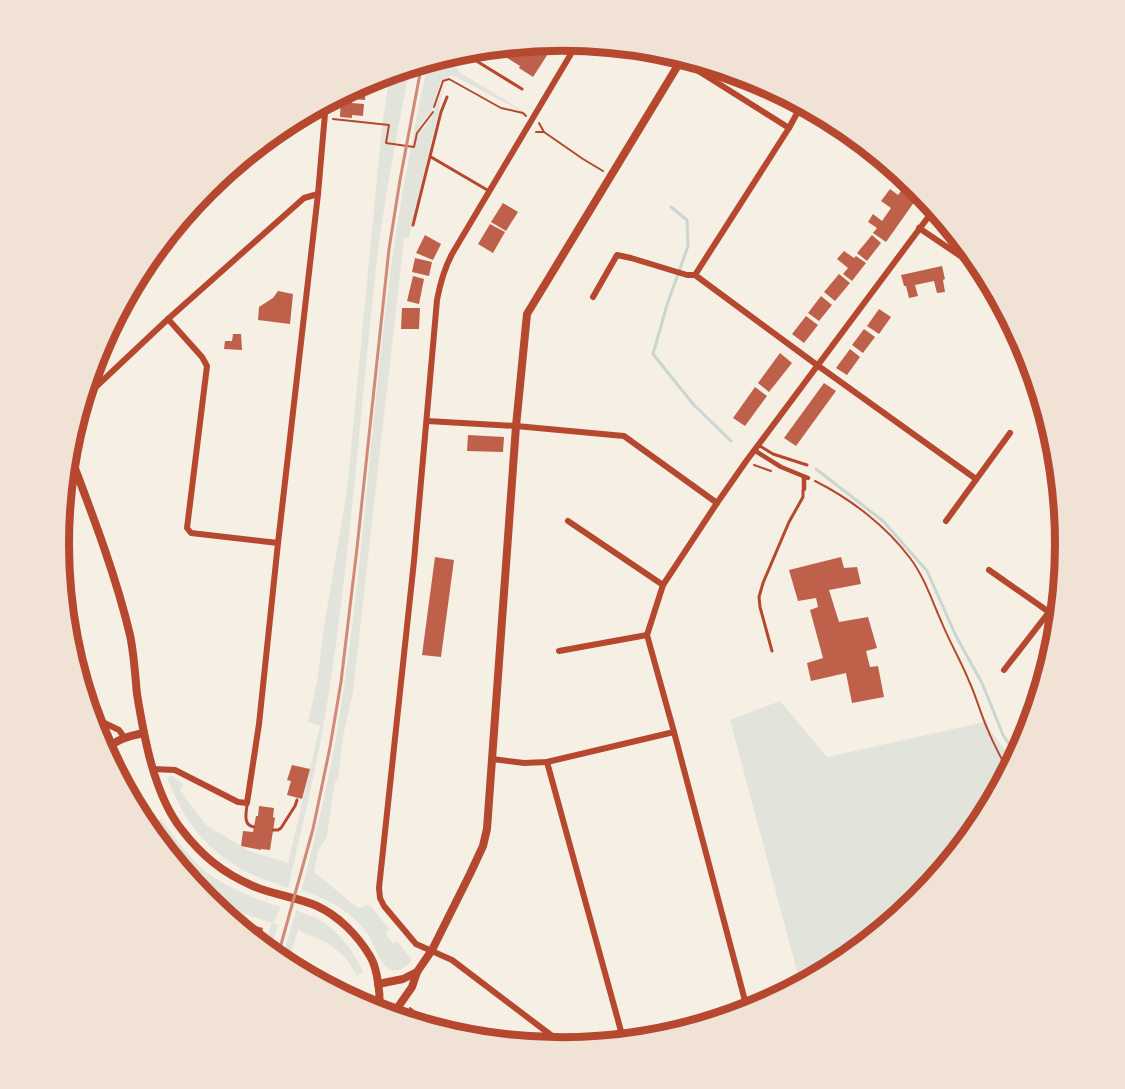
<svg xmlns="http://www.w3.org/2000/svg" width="1125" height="1089" font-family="Inter,sans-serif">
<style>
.green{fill:#e2e4dc}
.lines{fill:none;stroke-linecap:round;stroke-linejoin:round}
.stream{stroke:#c9d6d2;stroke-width:3}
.building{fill:#bf614a}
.path{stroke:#b5482f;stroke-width:2}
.service{stroke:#b5482f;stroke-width:3}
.pedestrian{stroke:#b5482f;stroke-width:4.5}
.minor{stroke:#b5482f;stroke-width:6}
.tertiary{stroke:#b5482f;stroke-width:8}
.rail{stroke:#cf8b77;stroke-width:3}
.rim{fill:none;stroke:#b5482f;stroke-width:8}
</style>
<rect width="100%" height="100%" fill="#f6efe4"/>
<g class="green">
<path d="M445,56L461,73L523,111V112L452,75L441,81L432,110L419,127L422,130L431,118L445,83L409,238H404L353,692L343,737L338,781H335L327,836L318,851L314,872L358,908L370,905L389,929L385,933L393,943L397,941L412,960C405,968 397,974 388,968C378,961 375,945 369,936C354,913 329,900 304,891L301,892C316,834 330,777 339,719C364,564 371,408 393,254C402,189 415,125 428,61Z"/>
<path d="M410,66C398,130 385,194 377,259C361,403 351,549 329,692C319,758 303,823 288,888C274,882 258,878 245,871C205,849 184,821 168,780L169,777L172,776L183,784L180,790L206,825L249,851L288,863L320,726L308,722L317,682L324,627L347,490L382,126L390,73Z"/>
<path d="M780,701L827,757L985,722L1014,763L981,825L919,901L842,964L801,986L730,720Z"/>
<path d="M161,819C171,832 181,847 192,859C216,884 249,897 281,907L273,923L278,925L269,953L264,948L272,923L211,903L214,893L167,847L153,823Z"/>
<path d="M296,910C303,914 311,915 318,919C340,932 353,950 363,972L357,976L346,958L328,943L298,930L287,966L281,963Z"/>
</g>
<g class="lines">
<g class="stream">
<path d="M434,59L445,68"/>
<path d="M671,207L687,220L688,246L667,305L653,354L694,405L731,441"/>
<path d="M816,469L883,521L927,571L956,636L982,683L1003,735L1018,757"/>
</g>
</g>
<g class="building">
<path d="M553,41L555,43L533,77L519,68L520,66L491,48L520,45L524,47L520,53L526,56L535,43Z"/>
<path d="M352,88L366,89L365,100L352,99V103L364,104L363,116L352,115V118L340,117L341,94Z"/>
<path d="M899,172L922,191L886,242L873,233L877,228L868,222L873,214L882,221L891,208L881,201L890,189L898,195L903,188L893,181Z"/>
<path d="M503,203L518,212L506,231L491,222Z"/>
<path d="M941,216L952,228L947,234L935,225Z"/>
<path d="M490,224L505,232L493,253L478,244Z"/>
<path d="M425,235L441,244L433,260L416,253Z"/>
<path d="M872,235L881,243L867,261L857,253Z"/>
<path d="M844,251L854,258L856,256L866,263L852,281L843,274L848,268L837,259Z"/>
<path d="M415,258L432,262L429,276L412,272Z"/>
<path d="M942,266L945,279L943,280L945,292L937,293L934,281L915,285L918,296L909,298L906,286H904L901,275Z"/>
<path d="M839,274L850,283L835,301L824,292Z"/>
<path d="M413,276L424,279L419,304L407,301Z"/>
<path d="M278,291L293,294L290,324L258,320L259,307L273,298Z"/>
<path d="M821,296L832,305L819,321L808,313Z"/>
<path d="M402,308H420L419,329H401Z"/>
<path d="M879,309L891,317L879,334L867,326Z"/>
<path d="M806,316L818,325L804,343L792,334Z"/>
<path d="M864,329L875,337L863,353L852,345Z"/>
<path d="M233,334H241L242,350L224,349L225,341H232Z"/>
<path d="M850,349L860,357L847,375L836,368Z"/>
<path d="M780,353L792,363L769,392L758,383Z"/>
<path d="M824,383L836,391L796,446L784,438Z"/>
<path d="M755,387L767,396L745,426L733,418Z"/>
<path d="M468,435L504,437L503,452L467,451Z"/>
<path d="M435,557L454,560L441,657L422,655Z"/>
<path d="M841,557L844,568L857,567L861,584L829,590L839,622L868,617L877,648L866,651L870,667L878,666L884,697L852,703L846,673L811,681L807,663L823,658L810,610L818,607L816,598L798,601L789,570Z"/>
<path d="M292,765L310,769L302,799L287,795L291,781L287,780Z"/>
<path d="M259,806L274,808L273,817L275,818L270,850L261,849V850L241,846L243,831L253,832L256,816H258Z"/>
<path d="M227,918L263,928L261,938L265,939L262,947Z"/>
<path d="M326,981L353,988L350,1000L324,986Z"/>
</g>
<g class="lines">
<g class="path">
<path d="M434,107L443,81L449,79L501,108L523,113L526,116"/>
<path d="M333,119L389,125L386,143L414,147L417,133L433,112"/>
<path d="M539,123L544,132L583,159L603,171"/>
<path d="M536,132H544"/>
<path d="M754,465L771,471"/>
<path d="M815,481C851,499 886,526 910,558C925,578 932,601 942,623C950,643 961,661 969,681C976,696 980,712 987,728C993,743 1001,758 1009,773"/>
<path d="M410,1008L441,1032"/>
</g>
<g class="service">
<path d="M471,50L470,57L522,89"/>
<path d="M431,157L489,191"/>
<path d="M413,225L441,112L447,97"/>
<path d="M760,446L773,454L807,465"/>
<path d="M772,651L760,607L759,597L763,583L789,522L803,497V490"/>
<path d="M247,805C246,814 243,825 254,827"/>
<path d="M273,830H278L281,828L295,806L297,800"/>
<path d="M223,915H224"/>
</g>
<g class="pedestrian">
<path d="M754,450L781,467L808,478"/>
<path d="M804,477V489"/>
</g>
<g class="minor">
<path d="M681,60L789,128"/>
<path d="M919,228L987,274"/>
<path d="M695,275L817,365L976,479"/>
<path d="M593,297L617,255L631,258L687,275H695L789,128L802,104"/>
<path d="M168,319L202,357L207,366L187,528L191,533L278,543"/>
<path d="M83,399L168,319L304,198L318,194"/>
<path d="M427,421L516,426L624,436L717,503"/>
<path d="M568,521L663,585"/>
<path d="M946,521L1010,433"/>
<path d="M989,570L1049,612H1060"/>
<path d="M559,651L647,635"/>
<path d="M1004,670L1049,612"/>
<path d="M90,716L119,730L124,737"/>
<path d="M492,759L524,763L547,762L674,732"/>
<path d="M547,762L624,1042"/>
<path d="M153,769L175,770L238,802L247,803L259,724L278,543L318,194L326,102"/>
<path d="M748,1012L674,732L647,635L663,585L717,503L747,460L935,208"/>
<path d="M568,1048L452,960L416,944L384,906L380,898L379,888L414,561L437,300C440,284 444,269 452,254L578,42"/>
</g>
<g class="tertiary">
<path d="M68,450C91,511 115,572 130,635C134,654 135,674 137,694C144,737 154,795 182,830C202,856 223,873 253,886C273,895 297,897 317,906C339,916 358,936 370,956C378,969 381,998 379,1013"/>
<path d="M105,752C115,739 129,736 144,733"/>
<path d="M378,984L403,979L417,972"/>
<path d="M391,1017L412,987L417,972L432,950L470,874L483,846L487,829L516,426L527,314L683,57"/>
</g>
<path class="rail" d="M277,959L313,829L330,747L341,682L357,548L389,249L400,180L422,63"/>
</g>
<path d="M0 0H1125V1089H0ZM69 544a493 493 0 1 1 986 0a493 493 0 1 1-986 0Z" fill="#f1e2d6" fill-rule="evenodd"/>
<path class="rim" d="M69 544a493 493 0 1 1 986 0a493 493 0 1 1-986 0Z"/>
</svg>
